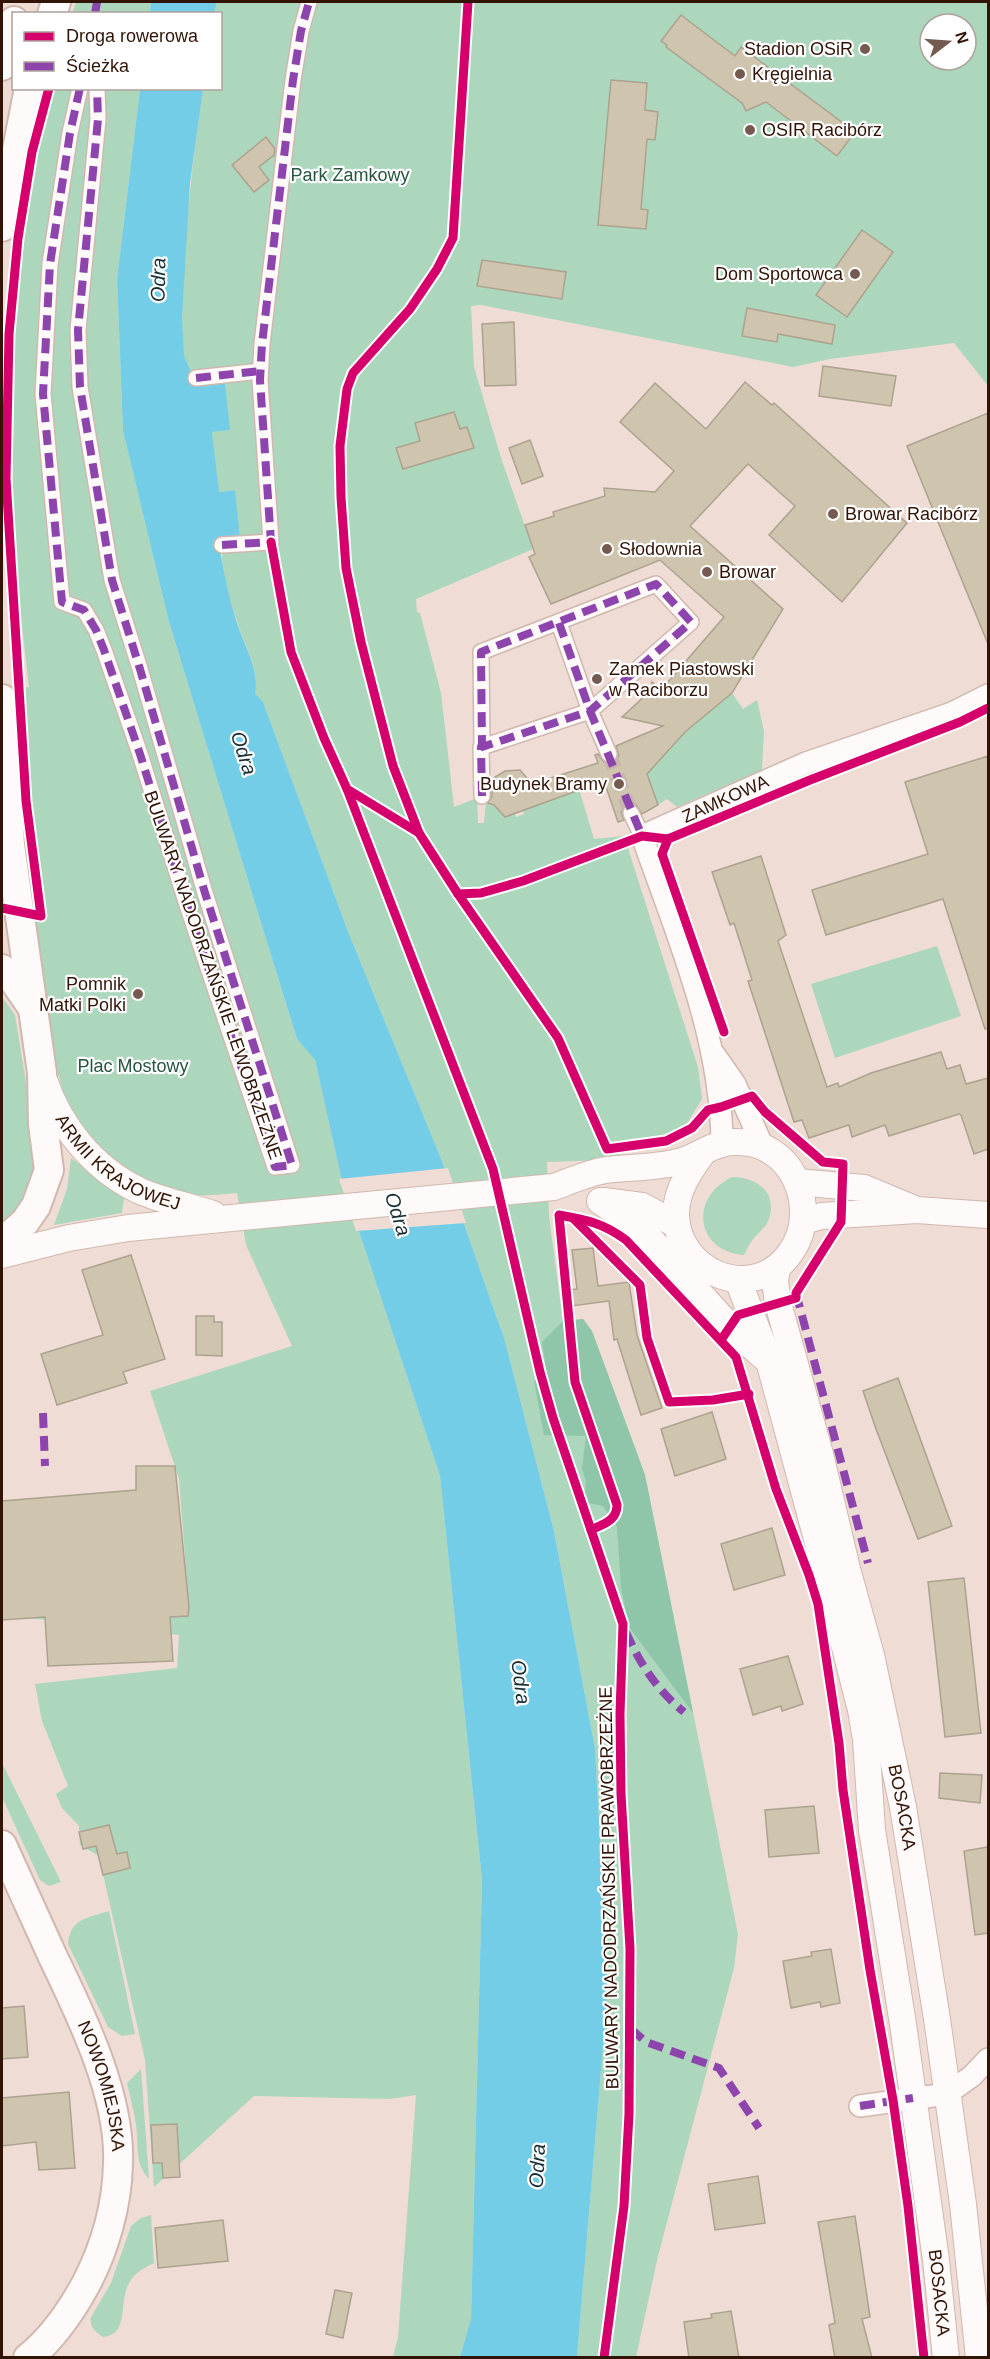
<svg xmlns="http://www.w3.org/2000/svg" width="990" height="2359" font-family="Helvetica,sans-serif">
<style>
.green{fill:#acd7bc;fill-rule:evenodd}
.forest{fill:#8fc5a8}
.water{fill:#74cde6}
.pier{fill:#efdcd5}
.building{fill:#cfc4ad;stroke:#aca28f;stroke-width:1.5}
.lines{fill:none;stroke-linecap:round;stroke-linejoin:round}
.pedestrian-tunnel{stroke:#c9b4ac;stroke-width:15;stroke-dasharray:15 8;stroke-linecap:butt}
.pedestrian-casing{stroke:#d0b8af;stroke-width:18}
.minor-casing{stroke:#d0b8af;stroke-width:24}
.tertiary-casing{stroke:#d0b8af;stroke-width:28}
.secondary-casing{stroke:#d0b8af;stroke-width:32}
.pedestrian{stroke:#fdfaf9;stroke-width:15}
.minor{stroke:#fdfaf9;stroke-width:21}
.tertiary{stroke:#fdfaf9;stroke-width:26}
.secondary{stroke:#fdfaf9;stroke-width:28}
.quiet{stroke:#8e44ad;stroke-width:8;stroke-dasharray:15 8;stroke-linecap:butt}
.cycleway-casing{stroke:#fff;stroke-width:13}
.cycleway{stroke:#d6006c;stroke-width:9}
.poi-dot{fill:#745a4f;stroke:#fff;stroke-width:2}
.labels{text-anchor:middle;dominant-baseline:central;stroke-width:4.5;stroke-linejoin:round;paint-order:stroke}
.poi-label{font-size:18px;fill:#321407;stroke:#fff;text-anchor:start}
.park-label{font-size:18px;fill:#275540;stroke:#fff}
.street-label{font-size:18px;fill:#321407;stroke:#fff}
.water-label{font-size:20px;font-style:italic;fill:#182e35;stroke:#fff}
</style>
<rect width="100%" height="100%" fill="#efdcd5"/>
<g class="green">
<path d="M76,2H151L150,13L72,14Z"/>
<path d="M217,2H988V386L954,343L830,359L793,367L481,305L471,306L474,367L501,458L533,549L416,599L417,612L420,613L441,693L454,807L477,798L478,823H484L486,803L494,805L505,816L514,813L516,817L524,814L523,810L579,789L594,839L624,836L698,1067L702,1099L684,1128L606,1160L547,1162L549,1216L563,1321L583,1319L592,1331L645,1475L738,1934L734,1968L658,2256L636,2357H577L608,1987L595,1748L554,1531L505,1341L442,1161L349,934L263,702L255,693C260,669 244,644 237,622C231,604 226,585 223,567C218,538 237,519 235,490L218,492L212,432L229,430L225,383L197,386C193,377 187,367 184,357C179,338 182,308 183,288C186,221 193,155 203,89L220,88V14L214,13ZM930,24H966V60H930Z"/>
<path d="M52,89H140L117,279L123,431L169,622L258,913L297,1039L315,1060L341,1177L440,1476L482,1880L471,2319L460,2357H393L398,2337L416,2095L390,2099L254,2096L154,2187L145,2060L99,1856L80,1845L79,1826L62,1808L56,1794L68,1786L42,1721L35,1684L177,1668L179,1635L29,1618L189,1608L179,1479L150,1391L292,1346L246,1245L237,1193C218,1195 200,1197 181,1193C133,1184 93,1146 69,1105C64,1096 61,1084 58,1074L17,806L13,689L29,687L18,592L11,479V401L18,292L35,154Z"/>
<path d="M732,693L743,709L757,700L764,731L762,770L677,807L667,799L658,805L646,771C662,764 665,750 677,739C694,722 714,708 732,693Z"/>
<path d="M937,946L961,1016L835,1058L811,984Z"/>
<path d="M2,997L15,1015L39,1163L32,1194L2,1230Z"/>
<path d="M71,1158L124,1198L122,1213L54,1225L67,1189Z"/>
<path d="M732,1177C756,1177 778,1192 769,1219C765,1229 756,1234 751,1242C748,1246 746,1251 744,1255C695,1251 689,1198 732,1177Z"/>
<path d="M2,1763L61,1882L49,1886L40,1880L2,1797Z"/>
<path d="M109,1911L135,2034L122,2036L108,2027L68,1944C70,1918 88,1918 109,1911Z"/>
<path d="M141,2069L149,2179C134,2163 139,2145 136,2125C134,2111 130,2096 127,2083Z"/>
<path d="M151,2215L154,2263C144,2268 134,2273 129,2283C118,2303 130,2334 103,2337C95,2331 89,2327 91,2317L111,2283L131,2226L141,2218Z"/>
</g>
<path class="forest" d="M583,1319L592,1331L645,1475L693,1713L629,1627L621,1588L617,1527L603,1506L584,1502L586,1481L582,1469L586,1436L544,1435L534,1381L547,1375L542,1342L563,1321Z"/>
<g class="water">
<path d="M151,2H217L214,13H150Z"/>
<path d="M140,89H203L190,183L182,317L184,356L197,386L225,383L230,430L212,432L219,492L235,490L240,539L220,550C224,574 229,597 236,620C243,643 260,669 255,693L263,702L349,934L442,1161L505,1341L554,1531L595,1748L608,1987L577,2357H460L471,2319L482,1880L440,1476L341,1177L315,1060L297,1039L258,913L169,622L123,431L117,279Z"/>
</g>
<path class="pier" d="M448,1168L466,1223L356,1231L339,1179Z"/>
<g class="building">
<path d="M681,15L735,56L741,47L855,132L837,156L766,102L746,111L742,103L666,47L667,45L661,41Z"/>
<path d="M611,80L647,83L645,110L658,112L655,140L647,139L641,209L648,210L646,229L598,225Z"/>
<path d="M266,137L275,149L274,155L259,167L269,180L254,192L232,165Z"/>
<path d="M862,230L893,252L847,317L816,295Z"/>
<path d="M482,260L566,272L562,299L477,286Z"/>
<path d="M747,308L835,325L832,344L778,334L777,342L742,336Z"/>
<path d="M514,322L516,385L485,386L482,324Z"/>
<path d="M823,366L896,376L891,406L819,396Z"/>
<path d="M745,382L772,405L774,403L907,523L842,602L769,535L795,506L748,464L690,526L783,609L732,693L685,732L647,774L658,805L642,814L636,805L627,804L621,812L624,820L618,822L604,781L505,817L494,805L488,803L492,796V784L495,777L505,771L520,770L532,784L598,763L595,755L598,754L604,762L612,763L619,756L616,746L663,726L622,717L647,694L652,693V682L661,690L724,617L660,560L551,604L529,557L535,554L525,525L554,516L553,512L605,496L604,488L655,492L674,471L620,422L655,383L706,429Z"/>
<path d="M454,412L460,429L467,427L474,448L403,469L396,448L420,441L415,423Z"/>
<path d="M988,413V644L907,446Z"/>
<path d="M530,440L543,476L522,484L509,448Z"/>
<path d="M988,756V1028L985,1029L943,899L826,935L812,890L928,854L905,782Z"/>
<path d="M761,856L786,935L778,941L827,1087L838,1083L839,1087L871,1073L941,1052L947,1069L960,1065L966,1084L988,1078V1149L974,1154L961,1115L959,1114L889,1136L885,1125L852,1137L849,1125L809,1138L802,1120L794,1122L748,981L752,980L734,923L730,925L712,872Z"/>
<path d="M593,1248L598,1286L629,1282L637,1335L662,1408L641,1415L617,1339L614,1340L609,1301L571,1306L569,1290L577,1289L572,1250Z"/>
<path d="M131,1255L165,1359L123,1372L127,1383L57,1405L41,1354L103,1335L82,1270Z"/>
<path d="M196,1316H214V1322H222V1356L196,1355Z"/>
<path d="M898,1378L952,1526L918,1539L876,1429L863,1391Z"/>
<path d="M712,1412L726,1459L675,1476L661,1429Z"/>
<path d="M136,1466H175L189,1607L188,1616L170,1617L173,1661L48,1666L45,1617L2,1620V1501L136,1490Z"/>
<path d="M772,1528L785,1575L734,1590L721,1544Z"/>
<path d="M964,1578L981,1733L945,1737L928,1582Z"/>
<path d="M788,1656L803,1704L782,1711L781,1706L753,1715L740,1669Z"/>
<path d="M940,1773L982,1775L980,1803L939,1798Z"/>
<path d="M814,1806L819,1853L769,1857L765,1810Z"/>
<path d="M109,1825L117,1854L127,1852L130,1868L103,1875L96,1846L83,1849L79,1832Z"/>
<path d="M988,1847V1933L975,1935L964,1851Z"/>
<path d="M831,1949L840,2003L821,2007L820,2002L791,2008L783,1961L812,1956L811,1952Z"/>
<path d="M24,2006L28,2057L2,2059V2008Z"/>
<path d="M69,2092L75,2168L39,2170L36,2142L2,2146V2098Z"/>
<path d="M177,2124L180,2177L163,2178L162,2163H153L151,2125Z"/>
<path d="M758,2176L765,2223L715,2230L708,2184Z"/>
<path d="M855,2216L870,2317L862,2319L872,2358H835L829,2325L835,2323L818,2222Z"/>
<path d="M223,2220L228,2261L158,2268L155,2228Z"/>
<path d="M335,2290L352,2293L343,2338L326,2334Z"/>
<path d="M731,2311L739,2358H689L684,2322L712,2318L711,2314Z"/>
</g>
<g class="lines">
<path class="pedestrian-tunnel" d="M609,754L631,813"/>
<g class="pedestrian-casing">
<g id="pedestrian">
<path d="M80,88L70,133L50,264L43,394L62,602L84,610L96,630L104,650L140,754L188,908L275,1167L292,1165L205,893L140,669L112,580L80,387L78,330L98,119L97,88"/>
<path d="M196,378L260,371"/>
<path d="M222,545L271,542L260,380L262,344L293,80L301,31L309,2"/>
<path d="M559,623L590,711L609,754"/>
<path d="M482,796L481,747H482L590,711L691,622L656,584L481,652L482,747"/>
<path d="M631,813L642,836"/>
</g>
</g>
<g class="minor-casing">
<g id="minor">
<path d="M714,1054L735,1084L763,1147"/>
<path id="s1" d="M722,1143C721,1036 677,935 642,836L806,763L952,713L988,695"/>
<path d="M860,2106L947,2094L972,2076L988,2059"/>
</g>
</g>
<g class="tertiary-casing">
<g id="tertiary">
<path id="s2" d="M44,1080C60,1127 93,1168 138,1190C162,1201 189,1206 213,1214"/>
<path d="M797,1182L864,1188L912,1208"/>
<path d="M600,1201L633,1224L653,1242L730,1327L766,1359"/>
<path d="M604,1201L642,1206L677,1225"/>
<path d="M803,1221L822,1216L917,1210L988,1215"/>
<path d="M2,1255L69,1238L128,1228L554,1187C570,1181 588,1173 606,1170C631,1167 658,1168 682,1161C701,1155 716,1141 737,1142C749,1142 762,1145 772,1152C791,1164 802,1187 803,1209C804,1226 799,1242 788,1256C750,1304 675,1271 676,1212C677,1188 691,1169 704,1151"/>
<path id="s3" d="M777,1268L775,1281L778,1303L820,1454L847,1569L871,1655L903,1807L937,2019L963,2204L979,2358"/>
<path id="s4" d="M738,1280L769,1361L824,1565L861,1710L866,1739L872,1830L903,2024L936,2260L946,2358"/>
</g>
</g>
<g class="secondary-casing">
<g id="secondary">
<path d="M52,14L56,2"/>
<path d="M2,66L14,21"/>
<path d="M2,227L29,88"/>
<path d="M2,699L10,845L42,1073L43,1124L49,1170L36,1206L25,1222L2,1242"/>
<path d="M2,969L12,978L32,1007"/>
<path id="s5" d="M2,1845C19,1883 36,1920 53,1957C82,2017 121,2097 118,2164C117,2205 105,2247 87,2282C72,2310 53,2338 28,2358"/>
</g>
</g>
<use href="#pedestrian" class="pedestrian"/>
<use href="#minor" class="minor"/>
<use href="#tertiary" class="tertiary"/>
<use href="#secondary" class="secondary"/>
<g class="quiet">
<path d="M95,14L97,2"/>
<path d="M80,88L70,133L50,264L43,394L62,602L84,610L96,630L104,650L140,754L188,908L275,1167L292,1165L205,893L140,669L112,580L80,387L78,330L98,119L97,88"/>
<path d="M196,378L260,371"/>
<path d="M222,545L271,542L260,380L262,344L293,80L301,31L309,2"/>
<path d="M559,623L590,711L642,836"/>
<path d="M482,796L481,747H482L590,711L691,622L656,584L481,652L482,747"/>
<path d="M796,1293L868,1563"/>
<path d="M43,1413L45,1466"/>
<path d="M626,1632C640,1664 657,1690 684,1712"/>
<path d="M631,2029L646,2042L719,2068L759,2128"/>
<path d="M860,2106L913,2098"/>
</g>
<g class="cycleway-casing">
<g id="cycleway">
<path d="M468,2L453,238L437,269L410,309L353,373L347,389L340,446L341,497L346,568L361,642L393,766L419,833L458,894L558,1038L607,1149L666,1141L692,1128L708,1110L721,1107L752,1096L765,1112L823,1162L843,1164L841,1222L796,1293V1298L738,1315L721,1340"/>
<path d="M271,542L291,652L324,738L347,789L419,833"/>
<path d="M347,789L493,1169L540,1372L553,1418L623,1624L620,1714L621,1794L630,1949L629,2114L624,2206L604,2358"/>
<path d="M458,894L481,893L523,881L642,836L668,839"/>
<path d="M2,908L41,916L26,801L6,479L9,334L18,238L32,152L49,88"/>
<path d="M724,1032L662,854L668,839L810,780L960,722L988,708"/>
<path d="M573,1218L640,1285L647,1338L669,1402L713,1400L749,1394"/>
<path d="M591,1530C603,1524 617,1521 617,1505L575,1382L559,1215C587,1220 603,1223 626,1240L736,1357L776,1489L809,1575L818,1604L839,1743L843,1790L870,1970L893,2100L908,2206L924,2358"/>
</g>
</g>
<use href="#cycleway" class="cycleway"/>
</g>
<g class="poi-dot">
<circle cx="865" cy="49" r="6"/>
<circle cx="740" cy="74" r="6"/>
<circle cx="750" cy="130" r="6"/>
<circle cx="855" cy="274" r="6"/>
<circle cx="833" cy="514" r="6"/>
<circle cx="607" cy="549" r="6"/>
<circle cx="707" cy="572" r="6"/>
<circle cx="597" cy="679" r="6"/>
<circle cx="619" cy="784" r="6"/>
<circle cx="138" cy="994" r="6"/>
</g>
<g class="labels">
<g class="poi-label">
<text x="853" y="49" text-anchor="end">Stadion OSiR</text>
<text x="752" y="74">Kręgielnia</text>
<text x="762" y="130">OSIR Racibórz</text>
<text x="843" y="274" text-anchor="end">Dom Sportowca</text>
<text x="845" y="514">Browar Racibórz</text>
<text x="619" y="549">Słodownia</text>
<text x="719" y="572">Browar</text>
<text x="609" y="669">Zamek Piastowski<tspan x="609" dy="21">w Raciborzu</tspan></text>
<text x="607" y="784" text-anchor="end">Budynek Bramy</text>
<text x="126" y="984" text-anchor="end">Pomnik<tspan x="126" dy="21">Matki Polki</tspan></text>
</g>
<g class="park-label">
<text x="350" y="175">Park Zamkowy</text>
<text x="133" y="1066">Plac Mostowy</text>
</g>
<g class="street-label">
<text stroke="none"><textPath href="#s1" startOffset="410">ZAMKOWA</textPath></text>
<text transform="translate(213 975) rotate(71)">BULWARY NADODRZAŃSKIE LEWOBRZEŻNE</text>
<text stroke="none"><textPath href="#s2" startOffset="116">ARMII KRAJOWEJ</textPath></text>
<text stroke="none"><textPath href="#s3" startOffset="555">BOSACKA</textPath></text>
<text transform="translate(609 1888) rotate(-91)">BULWARY NADODRZAŃSKIE PRAWOBRZEŻNE</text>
<text stroke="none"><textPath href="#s5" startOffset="262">NOWOMIEJSKA</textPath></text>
<text stroke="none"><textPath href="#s4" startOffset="1036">BOSACKA</textPath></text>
</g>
<g class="water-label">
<text transform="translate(158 280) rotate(-89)">Odra</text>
<text transform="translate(244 753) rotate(72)">Odra</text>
<text transform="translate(398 1214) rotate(72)">Odra</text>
<text transform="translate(521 1682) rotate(83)">Odra</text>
<text transform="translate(537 2166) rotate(-87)">Odra</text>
</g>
</g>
<rect width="990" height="2359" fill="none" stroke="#321407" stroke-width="6"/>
<rect x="12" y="12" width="210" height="78" fill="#ffffff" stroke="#ada19c" stroke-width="1.5"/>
<rect x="24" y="32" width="30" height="9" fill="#d6006c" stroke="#ada19c" stroke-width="1.5"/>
<text x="66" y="42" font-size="18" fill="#321407">Droga rowerowa</text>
<rect x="24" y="62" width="30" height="9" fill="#8e44ad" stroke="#ada19c" stroke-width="1.5"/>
<text x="66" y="72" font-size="18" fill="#321407">Ścieżka</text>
<g transform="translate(948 42) rotate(73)"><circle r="28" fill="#ffffff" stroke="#ada19c" stroke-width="1.5"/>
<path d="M0-4.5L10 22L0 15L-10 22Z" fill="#745a4f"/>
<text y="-9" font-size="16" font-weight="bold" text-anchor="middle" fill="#321407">N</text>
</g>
</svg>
